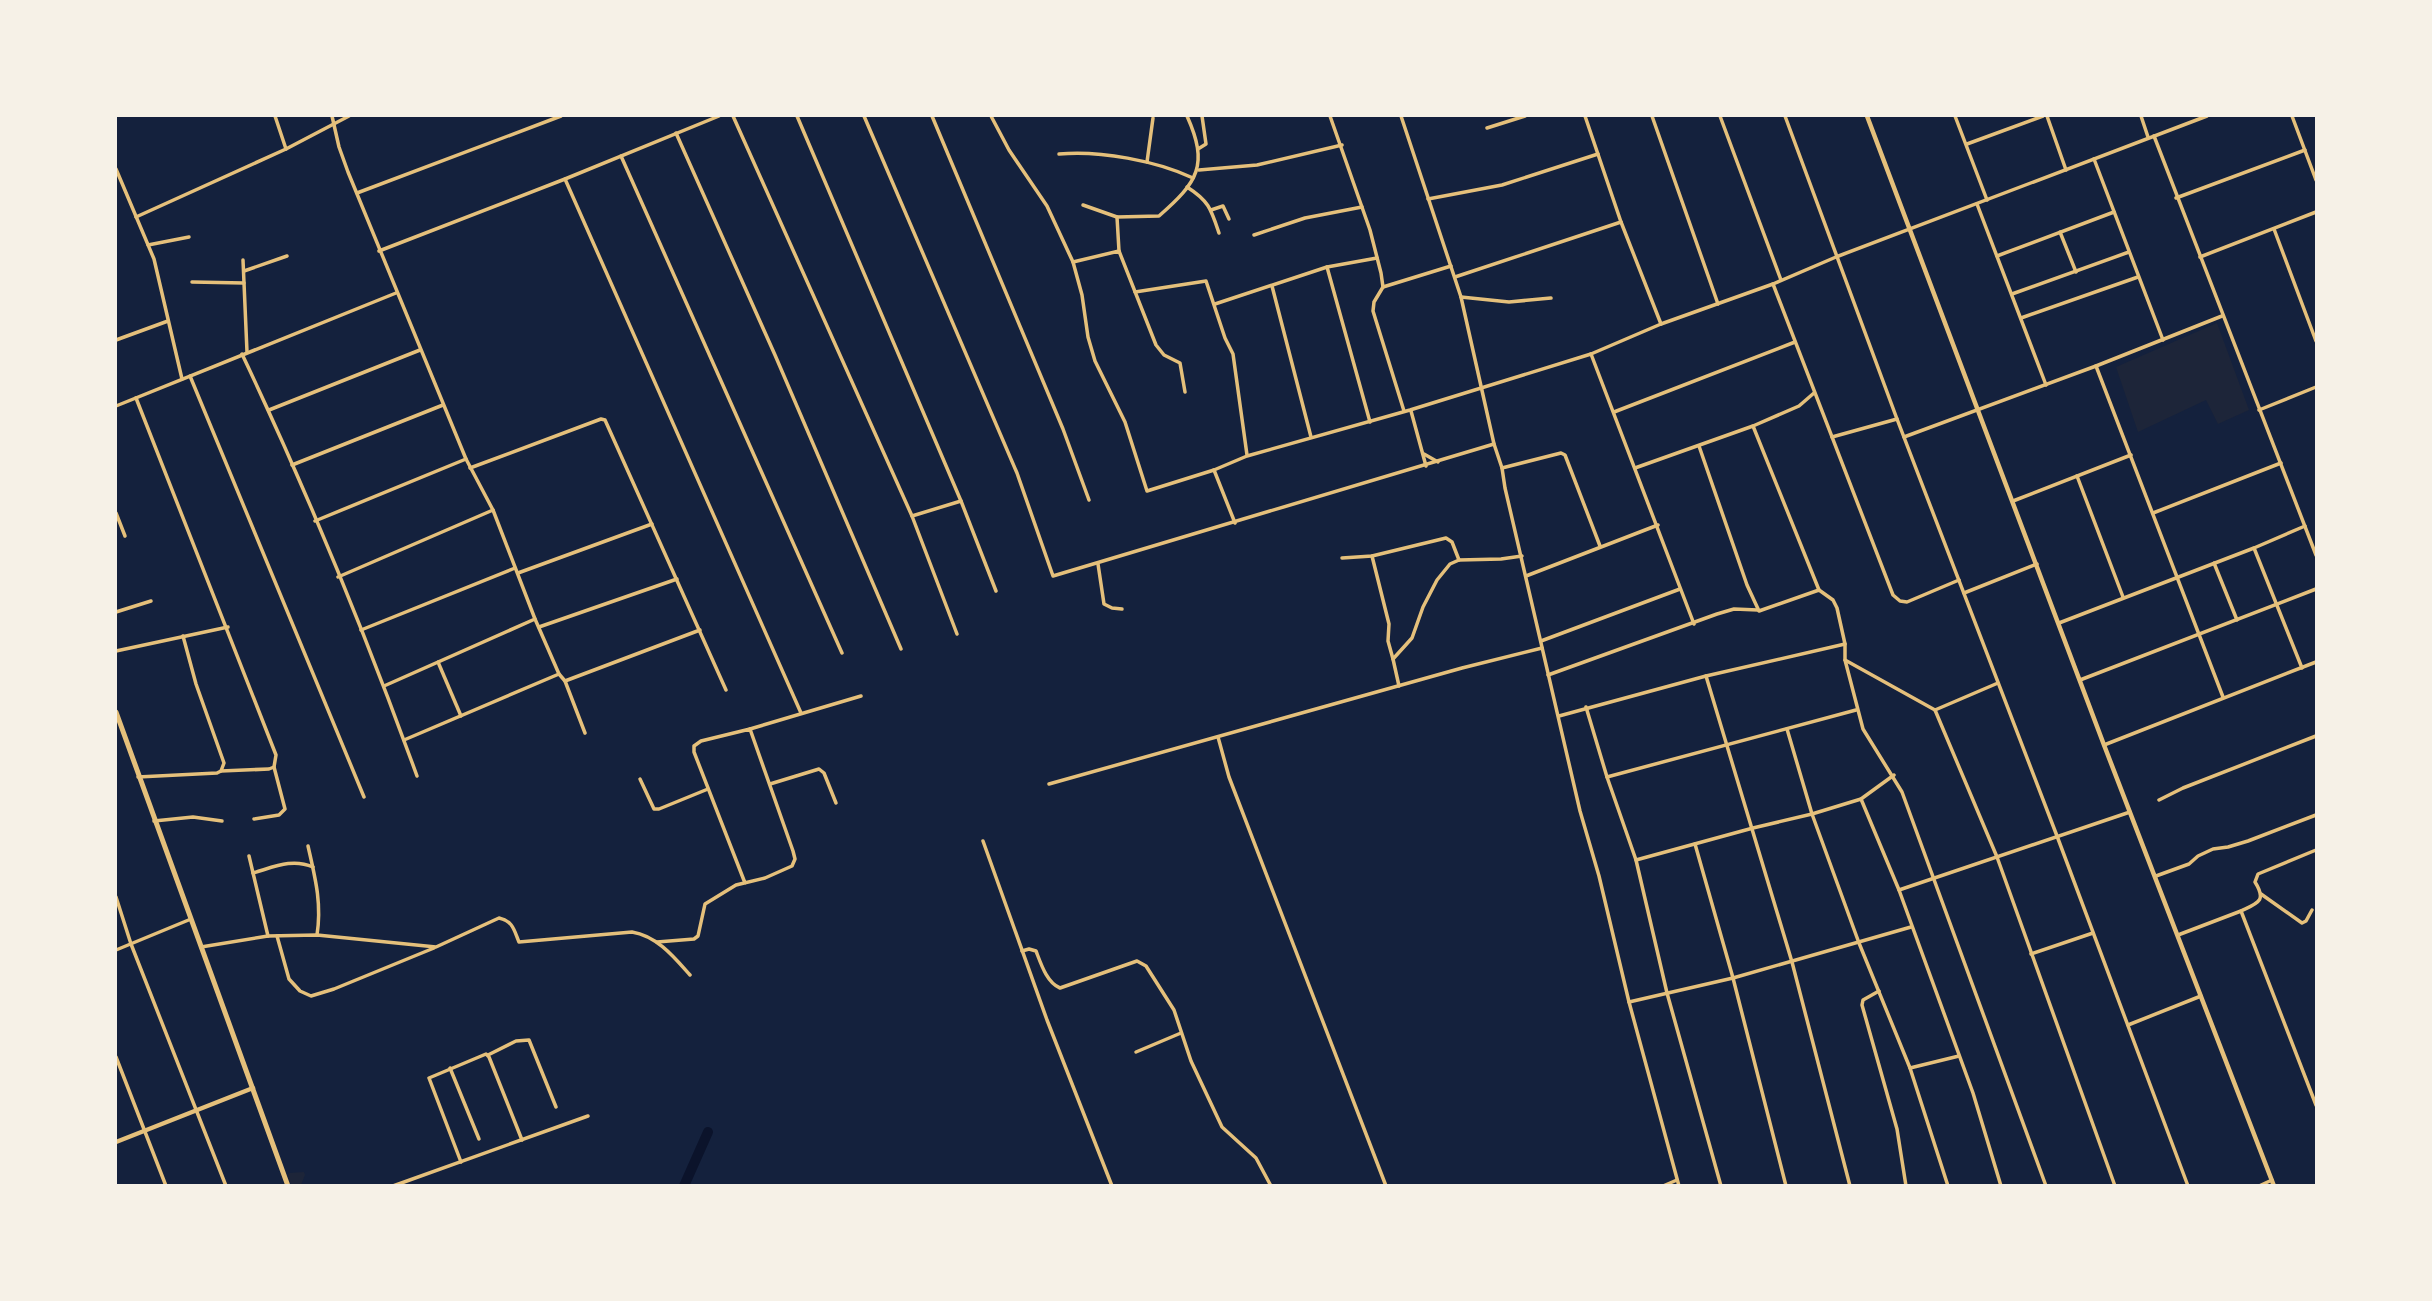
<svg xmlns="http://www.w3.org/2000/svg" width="2432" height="1301" font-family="'Archivo Narrow',sans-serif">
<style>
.green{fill:#1d2539}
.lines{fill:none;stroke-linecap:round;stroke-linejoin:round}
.river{stroke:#0b132b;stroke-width:10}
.minor{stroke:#e5c07b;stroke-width:3.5}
.tertiary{stroke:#e5c07b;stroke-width:4.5}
.secondary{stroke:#e5c07b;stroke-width:5}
</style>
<rect width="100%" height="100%" fill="#14213d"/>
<g class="green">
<path d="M2217,323L2249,410L2218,424L2206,400L2138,432L2116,367Z"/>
<path d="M304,1172L305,1175L301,1185H291L288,1175L289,1173Z"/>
</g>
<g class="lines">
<path class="river" d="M684,1186L708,1132"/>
<g class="minor">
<path d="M275,116L286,149"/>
<path d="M332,116L339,147L348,172L466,459L493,510L535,619L559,674L565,681L585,733"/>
<path d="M733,116L912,516L957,634"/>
<path d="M797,116L961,501L996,591"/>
<path d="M864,116L1017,473L1053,576L1494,444"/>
<path d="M932,116L1063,429L1089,500"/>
<path d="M991,116L1009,150L1047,206L1073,262L1082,295L1088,337L1095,361L1125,422L1147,491L1214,470L1247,456L1410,410L1591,354L1661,324L1773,284L1836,257L2207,116"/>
<path d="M1330,116L1370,230L1381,273L1383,287L1374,302L1373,311L1404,411"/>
<path d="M1401,116L1461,297L1494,444L1502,468L1505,488L1580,811L1599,876L1629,1002L1679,1186"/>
<path d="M1585,116L1621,222L1661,324"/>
<path d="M1652,116L1718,304"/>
<path d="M1720,116L1781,280"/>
<path d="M1785,116L1897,419L2057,836L2188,1186"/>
<path d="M1955,116L1987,200"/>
<path d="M2047,116L2066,170"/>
<path d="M2141,116L2148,137"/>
<path d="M2292,116L2316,180"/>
<path d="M1487,128L1525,116"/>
<path d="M676,133L775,355L901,649"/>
<path d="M2154,136L2316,555"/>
<path d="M1967,144L2043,116"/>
<path d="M1198,149L1206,144L1202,116"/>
<path d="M1059,154C1099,150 1157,161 1193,178"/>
<path d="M621,156L842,653"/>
<path d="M2094,159L2163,340"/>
<path d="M1147,162L1153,118"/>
<path d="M116,169L154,259L182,379"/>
<path d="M1199,170L1257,165L1342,145"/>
<path d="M565,179L801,713"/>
<path d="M1187,187C1209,201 1211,209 1219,233"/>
<path d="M357,193L561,116"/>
<path d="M2176,198L2305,150"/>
<path d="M1428,199L1502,185L1598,154"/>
<path d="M1977,204L2046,385"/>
<path d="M1083,205L1117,217"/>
<path d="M1211,210L1223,206L1229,219"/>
<path d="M136,217L286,149L349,116"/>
<path d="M2274,229L2316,341"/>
<path d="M2060,232L2076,272"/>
<path d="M1254,235L1305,218L1362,207"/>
<path d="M148,245L189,237"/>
<path d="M379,251L565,179L719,116"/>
<path d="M1119,251L1117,217L1159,216C1198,182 1209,165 1187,116"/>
<path d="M1997,256L2114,212"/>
<path d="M2200,257L2316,212"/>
<path d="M243,260L247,352"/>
<path d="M1073,262L1119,251L1156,345L1164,355L1180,363L1185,392"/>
<path d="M1327,267L1370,422"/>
<path d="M244,271L287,256"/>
<path d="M1455,277L1621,222"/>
<path d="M192,282L244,283"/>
<path d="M1773,284L1893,595L1900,601L1907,602L1959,580"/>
<path d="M1272,286L1311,437"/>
<path d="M1383,287L1451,266"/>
<path d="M1135,292L1206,281L1225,338L1233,354L1247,455"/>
<path d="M2012,294L2129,252"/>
<path d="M1461,297L1509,302L1551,298"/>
<path d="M1215,304L1327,267L1377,258"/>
<path d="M2021,318L2138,277"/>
<path d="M116,340L168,321"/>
<path d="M242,354C307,491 365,633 417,776"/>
<path d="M1591,354L1694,624"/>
<path d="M2096,366L2223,697"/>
<path d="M190,376L364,797"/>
<path d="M136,398L276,755L274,767L269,769L221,771"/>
<path d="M116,406L396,293"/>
<path d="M269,410L420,350"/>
<path d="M2259,410L2316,387"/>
<path d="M1411,411L1426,466"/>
<path d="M1614,412L1795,342"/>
<path d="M1753,426L1819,590"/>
<path d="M1832,437L1897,419"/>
<path d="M1904,437L2096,366L2222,316"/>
<path d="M1699,446L1747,585L1759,611L1819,590L1833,600L1837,608L1845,644V660L1863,729L1902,792L2046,1186"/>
<path d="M1424,454L1438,462"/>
<path d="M292,465L443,405"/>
<path d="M470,468L601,419L605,420L726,690"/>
<path d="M1502,468L1561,453L1565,455L1600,546"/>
<path d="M1635,468L1753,426L1799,406L1814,393"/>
<path d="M1214,470L1235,523"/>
<path d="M2077,476L2123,597"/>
<path d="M2013,501L2131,455"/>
<path d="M116,513L125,536"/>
<path d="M2153,513L2281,463"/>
<path d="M912,516L961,501"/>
<path d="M315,521L466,459"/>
<path d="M2254,548L2302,668"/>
<path d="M1372,556L1389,624L1388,641L1393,659"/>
<path d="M1342,558L1372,556L1446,538L1452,542L1459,560"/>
<path d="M2214,563L2237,620"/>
<path d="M1098,564L1104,604L1112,608L1122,609"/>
<path d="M518,573L652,524"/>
<path d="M1526,576L1658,525"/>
<path d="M338,577L493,510"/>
<path d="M1964,593L2037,564"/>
<path d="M116,612L151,601"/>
<path d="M2059,623L2254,548L2305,526"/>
<path d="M539,627L677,579"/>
<path d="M361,630L515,568"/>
<path d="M1541,641L1680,589"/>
<path d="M116,651L228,627"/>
<path d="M1845,660L1935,710L1998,683"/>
<path d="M438,662L461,716"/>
<path d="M1548,675L1717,614L1734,609L1758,610"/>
<path d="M1706,676L1792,962L1850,1186"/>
<path d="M2080,680L2316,589"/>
<path d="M565,681L700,630"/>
<path d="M384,686L535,619"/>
<path d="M1399,686L1393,659L1412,638L1423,607L1437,580L1450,564L1459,560L1501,559L1522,556"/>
<path d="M1586,707L1607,777L1636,860L1667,993L1721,1186"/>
<path d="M1935,710L1997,857L2115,1186"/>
<path d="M1559,716L1706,676L1845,644"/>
<path d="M750,729L861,696"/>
<path d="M1787,729L1812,814L1859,943L1910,1068L1948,1186"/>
<path d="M1218,737L1229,777L1386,1186"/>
<path d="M404,740L559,674"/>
<path d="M2104,745L2316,662"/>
<path d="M138,777L217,773L221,771L224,763L196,684L183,636"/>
<path d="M1607,777L1856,710"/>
<path d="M640,779L654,809H659L708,789"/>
<path d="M770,784L819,769L824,773L836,803"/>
<path d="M1049,784L1462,668L1542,648"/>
<path d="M1861,799L1899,890L1973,1093L2001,1186"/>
<path d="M2159,800L2183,788L2316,736"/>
<path d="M254,819L279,815L285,809L274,767"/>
<path d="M154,821L193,817L222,821"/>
<path d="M983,841L1047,1020L1112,1186"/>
<path d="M1695,844L1733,978L1786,1186"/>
<path d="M308,846C315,877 322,903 317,935"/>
<path d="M249,856L268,936"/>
<path d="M1636,860L1753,828L1812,814L1861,799L1894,775"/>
<path d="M253,873C274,867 292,858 313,867"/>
<path d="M2156,876L2189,864L2198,856L2213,849L2228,847L2248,841L2316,815"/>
<path d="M1899,890L2130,812"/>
<path d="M2261,894L2302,923L2306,921L2312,910"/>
<path d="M116,897L131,944L226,1186"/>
<path d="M2241,911C2258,903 2267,901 2255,882L2258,874L2316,850"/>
<path d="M2178,935L2241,911L2316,1105"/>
<path d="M277,936L289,979L300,991L311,996L334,989L434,948"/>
<path d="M657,942L694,939L698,936L705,904L736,885L765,878L792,866L795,859L793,851L750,729L701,741L694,746V752L745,883"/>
<path d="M201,947L268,936L317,935L436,947L499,918C513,921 514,930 519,942L632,932C657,936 674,957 690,975"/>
<path d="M116,950L191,919"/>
<path d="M1022,951L1029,949L1036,951C1041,964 1047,983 1060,988L1137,961L1146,966L1174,1010L1191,1061L1222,1127L1256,1158L1271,1186"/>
<path d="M2031,954L2093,933"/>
<path d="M1879,991L1863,1000L1862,1005L1897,1129L1906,1186"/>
<path d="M1629,1002L1733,978L1911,927"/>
<path d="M2128,1025L2201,996"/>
<path d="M1136,1052L1181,1033"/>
<path d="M488,1055L516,1041L529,1040L556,1107"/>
<path d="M116,1057L166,1186"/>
<path d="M450,1068L479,1139"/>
<path d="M1910,1068L1959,1056"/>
<path d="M461,1162L429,1078L486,1054L489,1057L522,1140"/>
<path d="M393,1186L588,1116"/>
<path d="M1663,1186L1677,1180"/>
<path d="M2259,1186L2272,1180"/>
</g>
<g class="tertiary">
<path d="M1867,116L2104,745L2274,1186"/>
<path d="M116,1142L253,1088"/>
</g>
<path class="secondary" d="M116,712L288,1186"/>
</g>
<rect width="2432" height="1301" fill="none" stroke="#f6f1e7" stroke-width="234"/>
</svg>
